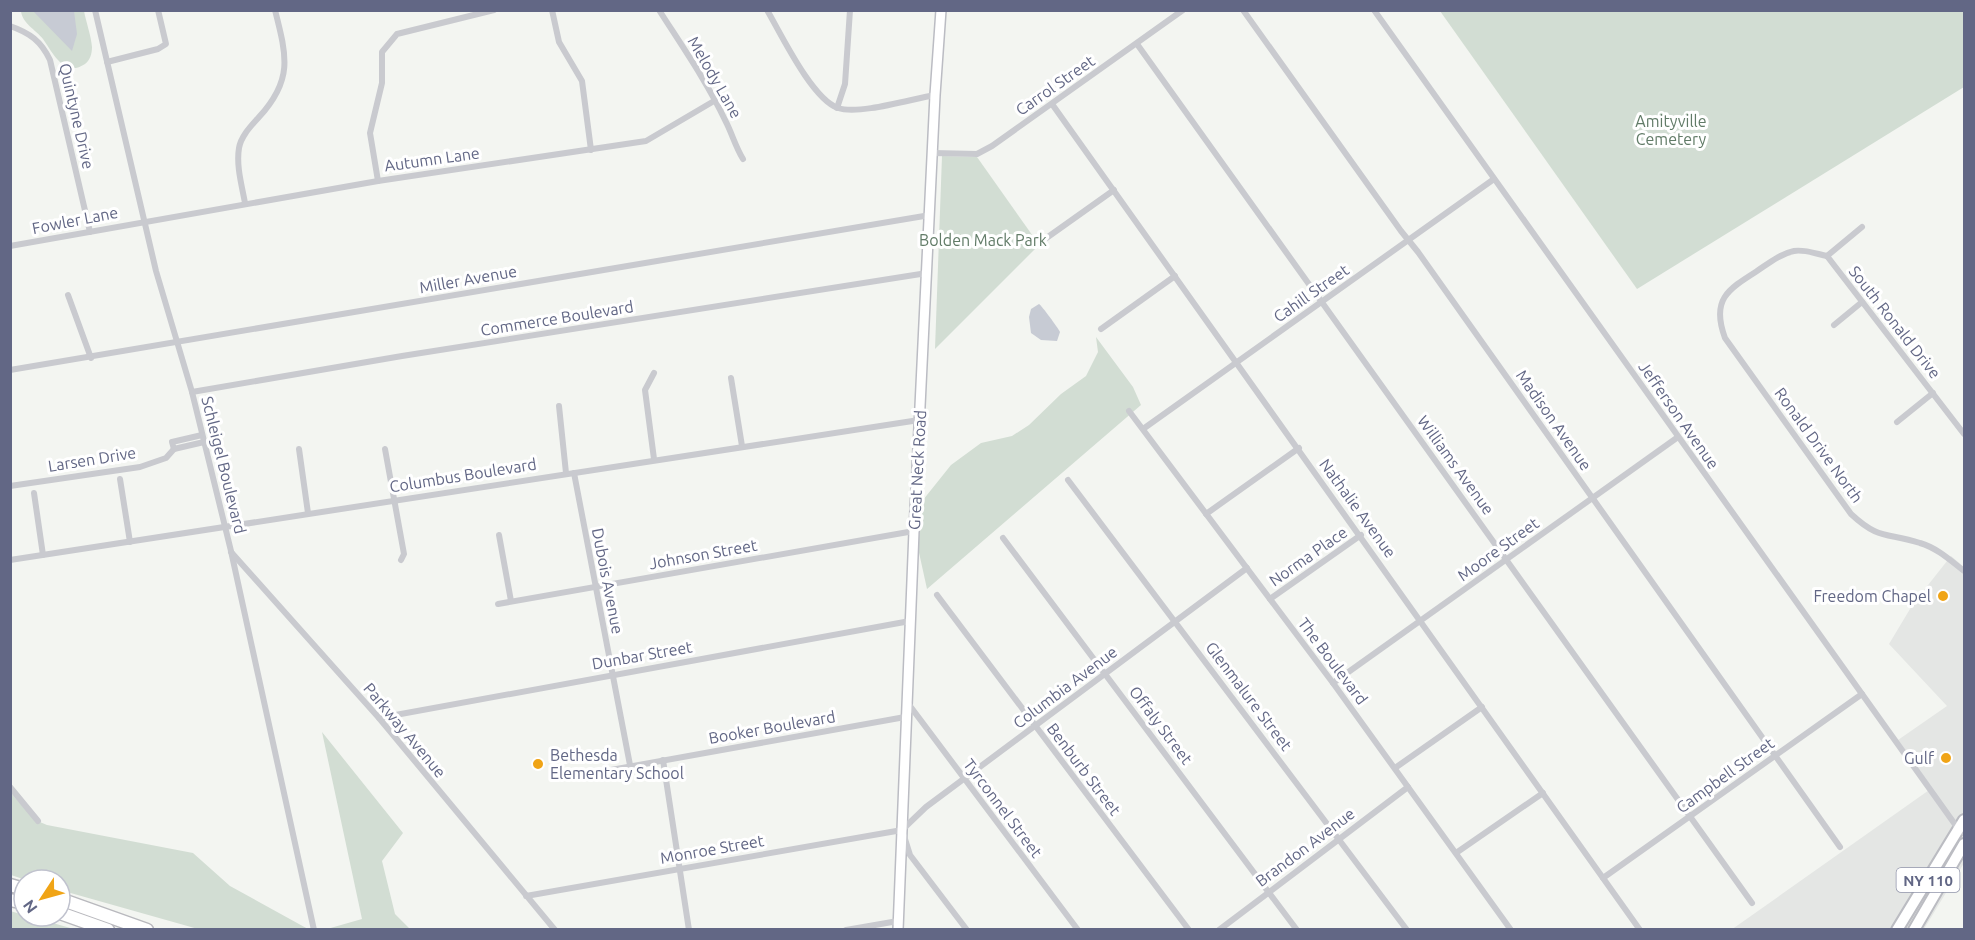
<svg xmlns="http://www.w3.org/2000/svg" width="1975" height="940" font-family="Ubuntu,sans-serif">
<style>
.built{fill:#e4e6e4}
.green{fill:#d2ddd3}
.water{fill:#c7cbd4}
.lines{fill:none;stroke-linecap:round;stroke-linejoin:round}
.secondary-casing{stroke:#bbbcc3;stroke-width:12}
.primary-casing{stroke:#bbbcc2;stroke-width:14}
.highway-casing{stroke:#b9b9be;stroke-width:15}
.street{stroke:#c9cacf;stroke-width:6}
.secondary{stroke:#fff;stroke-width:9}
.primary{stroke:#fff;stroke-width:10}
.highway{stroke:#fff;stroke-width:12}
.poi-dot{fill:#f0a416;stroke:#fff;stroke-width:2}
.labels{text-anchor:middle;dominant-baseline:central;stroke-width:6;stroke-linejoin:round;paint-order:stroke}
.shield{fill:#fff;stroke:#9195aa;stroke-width:1.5}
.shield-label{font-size:15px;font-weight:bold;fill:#626785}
.street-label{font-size:16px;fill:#626785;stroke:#fff}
.park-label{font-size:16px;fill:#617b67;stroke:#fff}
.poi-label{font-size:16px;fill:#626785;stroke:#fff;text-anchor:end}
</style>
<rect width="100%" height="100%" fill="#f3f5f1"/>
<path class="built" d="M1951,556L1964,567V863L1924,929L1731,930L1932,788L1898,740L1947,706L1889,644L1913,604Z"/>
<g class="green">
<path d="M21,11H84C86,22 91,35 92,47C92,54 90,60 85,64C64,78 53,53 43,39C36,30 22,23 21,11Z"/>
<path d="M1440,11H1964V87L1637,289Z"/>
<path d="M942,156L977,157L1035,239V249L935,349Z"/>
<path d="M1096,337L1133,387L1141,405L927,589L918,548L923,500L951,465L981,443L1012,436L1029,425L1061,394L1086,376L1098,352Z"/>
<path d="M322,732L403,833L382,861L395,914L410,929H327L362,919Z"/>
<path d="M10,792L35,820L47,825L193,853L230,886L308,929H198L60,890V880H26L11,875Z"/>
<path d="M10,911L74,929H11Z"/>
</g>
<g class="water">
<path d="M33,11H74L77,34L72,51Z"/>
<path d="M1039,304C1042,306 1058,328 1060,332L1057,341L1041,340L1031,333L1029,317L1031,309Z"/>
</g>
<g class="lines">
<g class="secondary-casing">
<path id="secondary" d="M898,930L914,531L935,95L941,10"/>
</g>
<g class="primary-casing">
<g id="primary">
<path d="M1897,930L1964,820"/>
<path d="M1914,930L1964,844"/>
</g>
</g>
<g class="highway-casing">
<g id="highway">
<path d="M10,885L24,889"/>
<path d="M60,899L147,930"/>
<path d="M10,900L24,903"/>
<path d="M60,913L108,930"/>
</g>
</g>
<g class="street">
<path d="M95,10L156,271L192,392L231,551L314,930"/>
<path d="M552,10L559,42L582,81L591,150"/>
<path d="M659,10C682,46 707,82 725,120C732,133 735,146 743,159"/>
<path d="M767,10C781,34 812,99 838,108C859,115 911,99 935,95"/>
<path d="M1243,10L1401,231L1418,252L1840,847"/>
<path d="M1374,10L1959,830L1964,833"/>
<path d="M10,26C30,33 41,41 50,60L90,232"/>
<path d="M1137,44L1752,903"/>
<path d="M107,62L158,49L166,44L158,10"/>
<path d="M1052,104L1640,930"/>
<path d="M837,108L845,84L850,10"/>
<path d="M933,153L977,154L992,146L1183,10"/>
<path d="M378,181L370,133L382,83V52L397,34L494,10"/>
<path d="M245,203C242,186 236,166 239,148C241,136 251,126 259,117C293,80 287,57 275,10"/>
<path d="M1038,244L1114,190"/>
<path d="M10,246L378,181L646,141L714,101"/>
<path d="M1827,256C1817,254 1804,249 1794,251C1780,254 1769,263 1757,271C1727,290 1711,300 1725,338L1851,514C1880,541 1887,532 1920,543C1937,548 1950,560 1964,571"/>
<path d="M1827,256L1964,434"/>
<path d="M1827,256L1862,227"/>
<path d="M68,295L91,358"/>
<path d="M1834,325L1862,302"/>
<path d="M1101,329L1175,276"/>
<path d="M10,370L930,215"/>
<path d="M654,373L645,390L654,459"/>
<path d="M731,378L742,446"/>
<path d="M192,392L402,356L927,273"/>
<path d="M559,406L566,473"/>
<path d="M1129,411L1333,683L1511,930"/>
<path d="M1897,422L1933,393"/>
<path d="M1143,429L1494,179"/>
<path d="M174,449L172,442L202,435"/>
<path d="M299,449L308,513"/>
<path d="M385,449L404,554L401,560"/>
<path d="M574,473L630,765"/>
<path d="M120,479L130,542"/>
<path d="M1068,480L1407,930"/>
<path d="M10,486L140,467L166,458L174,449L204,442"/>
<path d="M34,493L43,555"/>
<path d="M1206,514L1299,448"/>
<path d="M499,535L511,601"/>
<path d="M1003,538L1297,930"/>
<path d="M231,552L379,718L555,930"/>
<path d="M10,560L919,420"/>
<path d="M937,595L1189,930"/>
<path d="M1270,599L1361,535"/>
<path d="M498,604L914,531"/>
<path d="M1333,683L1678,437"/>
<path d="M907,702L1078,930"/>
<path d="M379,718L910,621"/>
<path d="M663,760L689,930"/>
<path d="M1395,768L1482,707"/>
<path d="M572,777L905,717"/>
<path d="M10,787L38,821"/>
<path d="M902,830L926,807L1247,568"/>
<path d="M904,836L910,855L967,930"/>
<path d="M1456,853L1543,793"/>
<path d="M1603,878L1862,694"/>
<path d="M526,896L902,830"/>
<path d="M846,930L898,921"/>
<path d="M1219,930L1408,787"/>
</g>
<use href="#secondary" class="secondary"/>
<use href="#primary" class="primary"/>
<use href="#highway" class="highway"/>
</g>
<g class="poi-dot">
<circle cx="1943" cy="596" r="6"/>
<circle cx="1946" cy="758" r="6"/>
<circle cx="538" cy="764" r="6"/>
</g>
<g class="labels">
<rect class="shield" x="1896.5" y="868" width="63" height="24" rx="4.5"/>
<g class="shield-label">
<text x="1928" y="880">NY 110</text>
</g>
<g class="street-label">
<text transform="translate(715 77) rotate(60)">Melody Lane</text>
<text transform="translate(1055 85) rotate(-35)">Carrol Street</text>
<text transform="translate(77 116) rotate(77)">Quintyne Drive</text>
<text transform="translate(432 159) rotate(-8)">Autumn Lane</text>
<text transform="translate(75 220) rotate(-11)">Fowler Lane</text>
<text transform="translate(468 279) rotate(-10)">Miller Avenue</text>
<text transform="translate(1311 293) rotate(-35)">Cahill Street</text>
<text transform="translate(557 318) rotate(-9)">Commerce Boulevard</text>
<text transform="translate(1895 322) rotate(52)">South Ronald Drive</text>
<text transform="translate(1679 415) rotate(55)">Jefferson Avenue</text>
<text transform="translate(1554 420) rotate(55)">Madison Avenue</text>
<text transform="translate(1819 445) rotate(54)">Ronald Drive North</text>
<text transform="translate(92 459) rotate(-9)">Larsen Drive</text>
<text transform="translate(224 465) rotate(76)">Schleigel Boulevard</text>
<text transform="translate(1456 465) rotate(54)">Williams Avenue</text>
<text transform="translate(917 470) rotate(-87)">Great Neck Road</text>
<text transform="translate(463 475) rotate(-9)">Columbus Boulevard</text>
<text transform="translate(1358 508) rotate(54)">Nathalie Avenue</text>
<text transform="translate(1498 549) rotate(-36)">Moore Street</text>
<text transform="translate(703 554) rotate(-10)">Johnson Street</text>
<text transform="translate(1308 556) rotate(-35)">Norma Place</text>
<text transform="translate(608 581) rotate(79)">Dubois Avenue</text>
<text transform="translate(642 655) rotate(-10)">Dunbar Street</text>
<text transform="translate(1333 661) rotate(53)">The Boulevard</text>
<text transform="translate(1065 687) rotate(-37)">Columbia Avenue</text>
<text transform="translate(1249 696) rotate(53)">Glenmalure Street</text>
<text transform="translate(1161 725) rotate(53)">Offaly Street</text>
<text transform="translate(772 727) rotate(-10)">Booker Boulevard</text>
<text transform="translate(405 730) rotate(50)">Parkway Avenue</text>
<text transform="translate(1084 769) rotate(53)">Benburb Street</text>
<text transform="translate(1725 775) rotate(-36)">Campbell Street</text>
<text transform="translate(1003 808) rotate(53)">Tyrconnel Street</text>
<text transform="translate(1305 847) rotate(-37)">Brandon Avenue</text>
<text transform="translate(712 849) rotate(-10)">Monroe Street</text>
</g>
<g class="park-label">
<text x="1671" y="121">Amityville<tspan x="1671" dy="18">Cemetery</tspan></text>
<text x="983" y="240">Bolden Mack Park</text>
</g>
<g class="poi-label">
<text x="1931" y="596">Freedom Chapel</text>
<text x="550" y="755" text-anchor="start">Bethesda<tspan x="550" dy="18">Elementary School</tspan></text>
<text x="1934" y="758">Gulf</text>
</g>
</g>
<rect width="1975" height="940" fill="none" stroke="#626785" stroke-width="24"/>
<g transform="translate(42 898) rotate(234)"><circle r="28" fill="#ffffff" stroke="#c0c2ce" stroke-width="1.5"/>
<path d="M0-4.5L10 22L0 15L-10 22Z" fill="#f0a416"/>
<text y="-9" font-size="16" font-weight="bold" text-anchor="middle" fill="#626785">N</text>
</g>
</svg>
